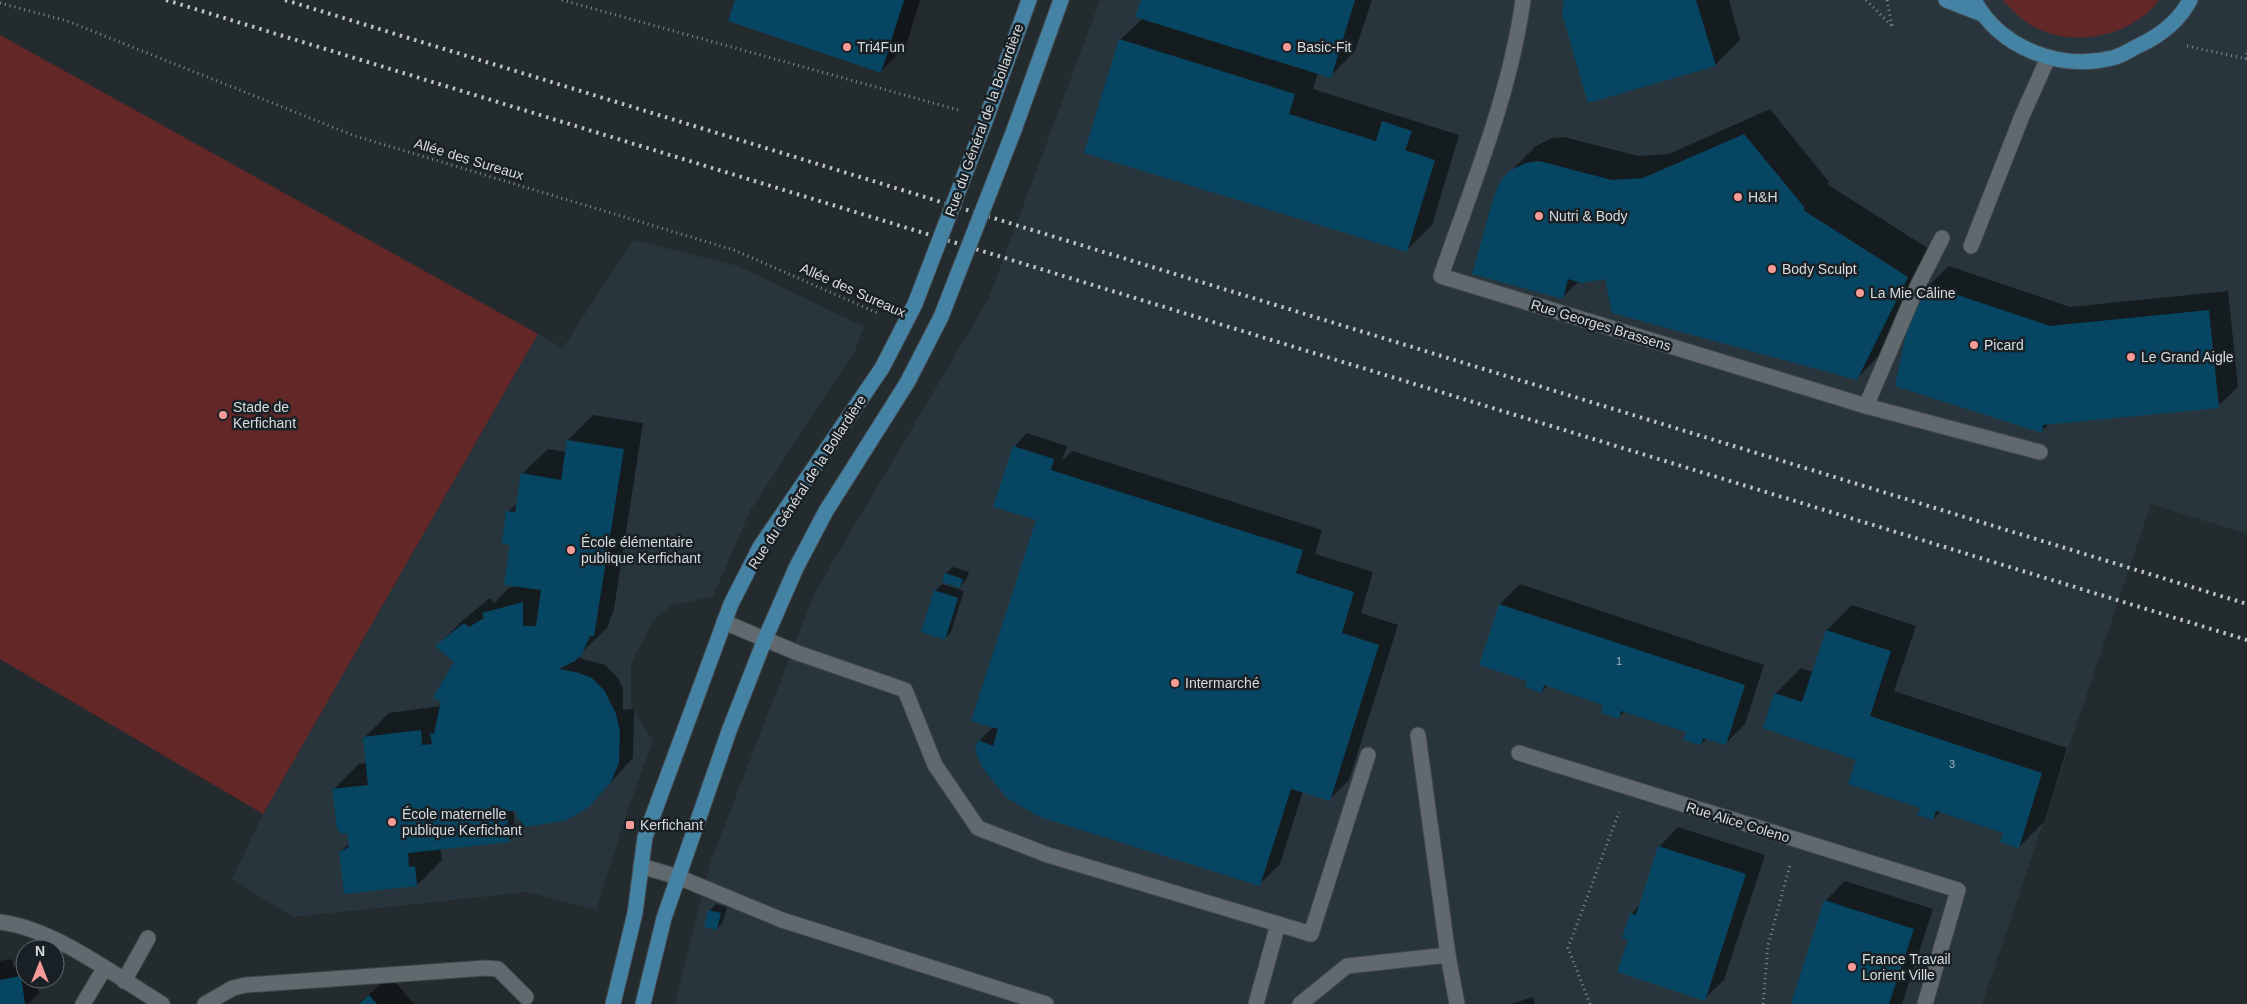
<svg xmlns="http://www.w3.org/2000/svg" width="2247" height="1004" font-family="Arial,sans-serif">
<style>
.built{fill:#28353d}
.green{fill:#642727}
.shadow{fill:#0007}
.building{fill:#064663}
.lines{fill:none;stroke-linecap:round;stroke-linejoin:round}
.minor-casing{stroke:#41474b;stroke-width:17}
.major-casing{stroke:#41474b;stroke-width:17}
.path{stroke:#858b8f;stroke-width:3;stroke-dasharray:1 4;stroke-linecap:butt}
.minor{stroke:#61696f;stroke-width:15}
.major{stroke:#4583a4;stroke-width:15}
.rail{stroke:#bdc2c6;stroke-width:4;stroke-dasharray:2.5 5;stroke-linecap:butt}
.major-bridge-casing{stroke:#41474b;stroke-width:17;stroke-linecap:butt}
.major-bridge{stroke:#4583a4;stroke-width:15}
.poi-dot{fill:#f59b98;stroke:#1a2126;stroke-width:2}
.labels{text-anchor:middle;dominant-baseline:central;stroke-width:5;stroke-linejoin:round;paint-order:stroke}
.number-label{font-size:11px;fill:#a2b6bf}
.poi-label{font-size:14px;fill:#d6dbde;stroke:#1a2126;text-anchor:start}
.street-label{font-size:14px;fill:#d6dbde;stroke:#1a2126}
</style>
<rect width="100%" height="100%" fill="#242b2f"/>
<g class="built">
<path d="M1100,0H2247V534L2151,504L1982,1004H675L711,861L815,592L988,300Z"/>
<path d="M633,240L738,266L864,327L855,351L750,511L713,596L670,606L653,621L631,663V706L653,741L629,806L596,910L528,892L293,917L232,879L263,814L538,334L563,348Z"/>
</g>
<g class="green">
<path d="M2002,0H2159C2131,38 2068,50 2028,23C2018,17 2010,7 2002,0Z"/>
<path d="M0,35L538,334L263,814L0,659Z"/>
</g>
<g class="shadow">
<path d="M737,0H920L906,46L881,71Z"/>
<path d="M1142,0H1372L1355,51L1330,76L1318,73L1313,89L1459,135L1432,225L1406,251L1120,40L1143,18Z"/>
<path d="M1565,0H1729L1740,40L1715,65Z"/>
<path d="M1770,109L1829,182L1827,184L1932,251L1882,353L1857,378L1606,277L1579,281L1563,297L1510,172L1536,146L1552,138L1564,137L1638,156L1669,154Z"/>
<path d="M1949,266L2070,307L2228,291L2238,387L2218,406L2050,423L2042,431L1909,330L1929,285Z"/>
<path d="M593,415L643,423L614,609L607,628L579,655V658L605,665L617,677L623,688V710L634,709L633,758L589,806L513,810L516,834L509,841L440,848L442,860L417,885L340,852L350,843L349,832L334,789L359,764L367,763L364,738L389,713L441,706L456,661L437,646L462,621L490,598L494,603L509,588L518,586L508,512L518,502L522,474L548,449L566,452L568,440Z"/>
<path d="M1027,433L1067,446L1062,461L1072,451L1322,530L1315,554L1373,572L1361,613L1398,625L1349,780L1330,799L1303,791L1280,864L1260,884L1041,816L1008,797L983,767L979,741L993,727L1037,519L1014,447Z"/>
<path d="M953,567L969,572L966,580L960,587L943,581L946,573Z"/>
<path d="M942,584L964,591L951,632L945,638L935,591Z"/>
<path d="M1520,584L1764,665L1745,724L1725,744L1707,738L1701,744L1687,731L1625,711L1619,717L1605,704L1548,685L1541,692L1528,681L1480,665L1500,604Z"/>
<path d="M1852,605L1916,626L1894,691L2067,748L2044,822L2019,847L2004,833L1940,812L1933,819L1922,807L1858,759L1764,728L1776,693L1801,668L1813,672L1827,630Z"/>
<path d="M1678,827L1765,855L1724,980L1704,999L1629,939L1631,914L1640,905L1659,847Z"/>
<path d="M1845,881L1933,909L1902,1004H1792L1825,901Z"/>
<path d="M716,904L727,907L723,922L717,929L709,911Z"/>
<path d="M12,959L13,967L25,965V979H36L39,993L28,1004H0V961Z"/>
<path d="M390,976L414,1004H358Z"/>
<path d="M1533,997L1535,1004H1511Z"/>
</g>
<g class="building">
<path d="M735,0H904L881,73L728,21Z"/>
<path d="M1141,0H1355L1331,78L1135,17Z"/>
<path d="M1564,0H1696L1716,66L1588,103L1562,14Z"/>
<path d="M1119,39L1295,94L1289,114L1376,141L1382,121L1412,131L1405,150L1435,160L1407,252L1084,153Z"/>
<path d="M1744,134L1805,208L1803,210L1908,277L1857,380L1612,313L1605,279L1582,283L1568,279L1563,299L1472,274L1494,196L1500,182L1509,171L1526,163L1539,161L1612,180L1643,178Z"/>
<path d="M1928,285L2050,326L2209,310L2219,408L2043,425L2042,433L1895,386L1907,329Z"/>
<path d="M567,440L624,449L594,636H590L582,654L575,661L559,669L579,673L592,678L604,690L616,714L620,732L619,763L611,782L589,807L567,820L526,827L517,817L516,811H506L510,842L408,853L409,867L415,866L417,886L344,894L339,852L349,847L347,833L343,834L337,829L332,789L368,785L363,737L421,730L422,745L432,744L430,733L434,734L441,701L433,698L454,662L435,646L464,623L469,627L484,618L482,613L523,602V626H536L541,590L504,585L510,545L502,544L506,511L515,512L521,473L561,480Z"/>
<path d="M1013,446L1054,459L1051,470L1303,550L1296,573L1354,592L1342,633L1379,645L1330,801L1291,789L1260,886L1040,817L1007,798L982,767L975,750L978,740L993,746L998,729L971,721L1036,520L993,507Z"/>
<path d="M945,573L963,579L960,588L942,582Z"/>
<path d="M934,590L958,598L945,640L921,632Z"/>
<path d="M1499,604L1745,685L1726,745L1703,738L1701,745L1683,740L1686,732L1621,711L1619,719L1601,713L1603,705L1544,685L1542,693L1525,687L1527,681L1479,665Z"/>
<path d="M1826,630L1891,651L1870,716L2042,773L2019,848L2000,842L2003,833L1936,811L1933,820L1917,815L1920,808L1848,784L1856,760L1763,728L1774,693L1802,702Z"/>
<path d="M1658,846L1746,874L1705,1001L1617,972L1628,940L1622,938L1630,913L1636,915Z"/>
<path d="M1824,900L1914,929L1889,1004H1791Z"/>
<path d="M708,910L721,913L717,930L704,927Z"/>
<path d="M21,976L25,1004H0V980Z"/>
<path d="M369,995L377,1004H359Z"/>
</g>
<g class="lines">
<g class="minor-casing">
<g id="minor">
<path d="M1523,0C1510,95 1472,186 1441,276L1866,406L2040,452"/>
<path d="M1971,246L2022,116L2048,58"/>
<path d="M1866,406L1918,285L1942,238"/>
<path d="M724,622L798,653L905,690L935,765L978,828L1048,855L1278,924L1256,1004"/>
<path d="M1418,735L1448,955"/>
<path d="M1519,753L1958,890L1925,1004"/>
<path d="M641,866L678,877L782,920L1046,1004"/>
<path d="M0,922C55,929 114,975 162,1004"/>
<path d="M1278,924L1311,934L1368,755"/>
<path d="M124,981L148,938"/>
<path d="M83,1004L104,969"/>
<path d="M205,1004L233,988L246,985L486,968L498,969L526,997"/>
<path d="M1300,1004L1347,966L1448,955L1457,1004"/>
</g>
</g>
<g class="major-casing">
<g id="major">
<path d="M1946,0L1982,14"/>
<path d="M1974,0C2000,48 2059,71 2112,58C2122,56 2131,49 2140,45C2161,35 2179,21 2190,0"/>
<path d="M986,119L1029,0"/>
<path d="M1014,130L1061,0"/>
<path d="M613,1004L635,913L645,837L731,604L760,547L882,368L915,304"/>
<path d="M643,1004L664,918L729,731L765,639L796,568L826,511L907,383L941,317"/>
</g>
</g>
<g class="path">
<path d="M562,0L962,111"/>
<path d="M1866,0L1893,27"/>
<path d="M1887,0L1892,26"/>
<path d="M0,3L67,21L355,136L734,250L880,314"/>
<path d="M2187,46L2247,59"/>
<path d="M2246,59L2247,52"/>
<path d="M1590,1004L1568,948L1619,812"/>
<path d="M1763,1004L1768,946L1790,865"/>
</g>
<use href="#minor" class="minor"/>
<use href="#major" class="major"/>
<g class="rail">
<path d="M166,0L2247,640"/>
<path d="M285,0L2247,604"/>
</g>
<g class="major-bridge-casing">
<g id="major-bridge">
<path d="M915,304L986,119"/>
<path d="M941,317L1014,130"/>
</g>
</g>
<use href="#major-bridge" class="major-bridge"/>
</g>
<g class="poi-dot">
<circle cx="847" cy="47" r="5"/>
<circle cx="1287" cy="47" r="5"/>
<circle cx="1738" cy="197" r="5"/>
<circle cx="1539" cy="216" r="5"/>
<circle cx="1772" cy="269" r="5"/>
<circle cx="1860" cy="293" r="5"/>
<circle cx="1974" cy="345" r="5"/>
<circle cx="2131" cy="357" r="5"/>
<circle cx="223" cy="415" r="5"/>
<circle cx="571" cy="550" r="5"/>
<circle cx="1175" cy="683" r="5"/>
<circle cx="392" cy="822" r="5"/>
<rect x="625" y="820" width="10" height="10" rx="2.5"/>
<circle cx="1852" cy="967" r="5"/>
</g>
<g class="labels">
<g class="number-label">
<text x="1619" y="661">1</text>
<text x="1952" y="764">3</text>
</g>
<g class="poi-label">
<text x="857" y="47">Tri4Fun</text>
<text x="1297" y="47">Basic-Fit</text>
<text x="1748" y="197">H&amp;H</text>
<text x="1549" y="216">Nutri &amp; Body</text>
<text x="1782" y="269">Body Sculpt</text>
<text x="1870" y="293">La Mie Câline</text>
<text x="1984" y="345">Picard</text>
<text x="2141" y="357">Le Grand Aigle</text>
<text x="233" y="407">Stade de<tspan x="233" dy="16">Kerfichant</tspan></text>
<text x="581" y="542">École élémentaire<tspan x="581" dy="16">publique Kerfichant</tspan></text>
<text x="1185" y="683">Intermarché</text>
<text x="402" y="814">École maternelle<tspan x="402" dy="16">publique Kerfichant</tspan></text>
<text x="640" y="825">Kerfichant</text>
<text x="1862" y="959">France Travail<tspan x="1862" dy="16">Lorient Ville</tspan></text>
</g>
<g class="street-label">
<text transform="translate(984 120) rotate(-70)">Rue du Général de la Bollardière</text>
<text transform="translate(469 159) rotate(17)">Allée des Sureaux</text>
<text transform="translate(853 290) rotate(24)">Allée des Sureaux</text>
<text transform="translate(1601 325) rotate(17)">Rue Georges Brassens</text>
<text transform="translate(807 482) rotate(-57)">Rue du Général de la Bollardière</text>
<text transform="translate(1738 822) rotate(17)">Rue Alice Coleno</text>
</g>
</g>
<g transform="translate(40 964)"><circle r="24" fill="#1a2126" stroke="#656b70"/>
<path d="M0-4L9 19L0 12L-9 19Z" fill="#f59b98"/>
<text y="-8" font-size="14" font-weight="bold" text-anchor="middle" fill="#d6dbde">N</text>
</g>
</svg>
